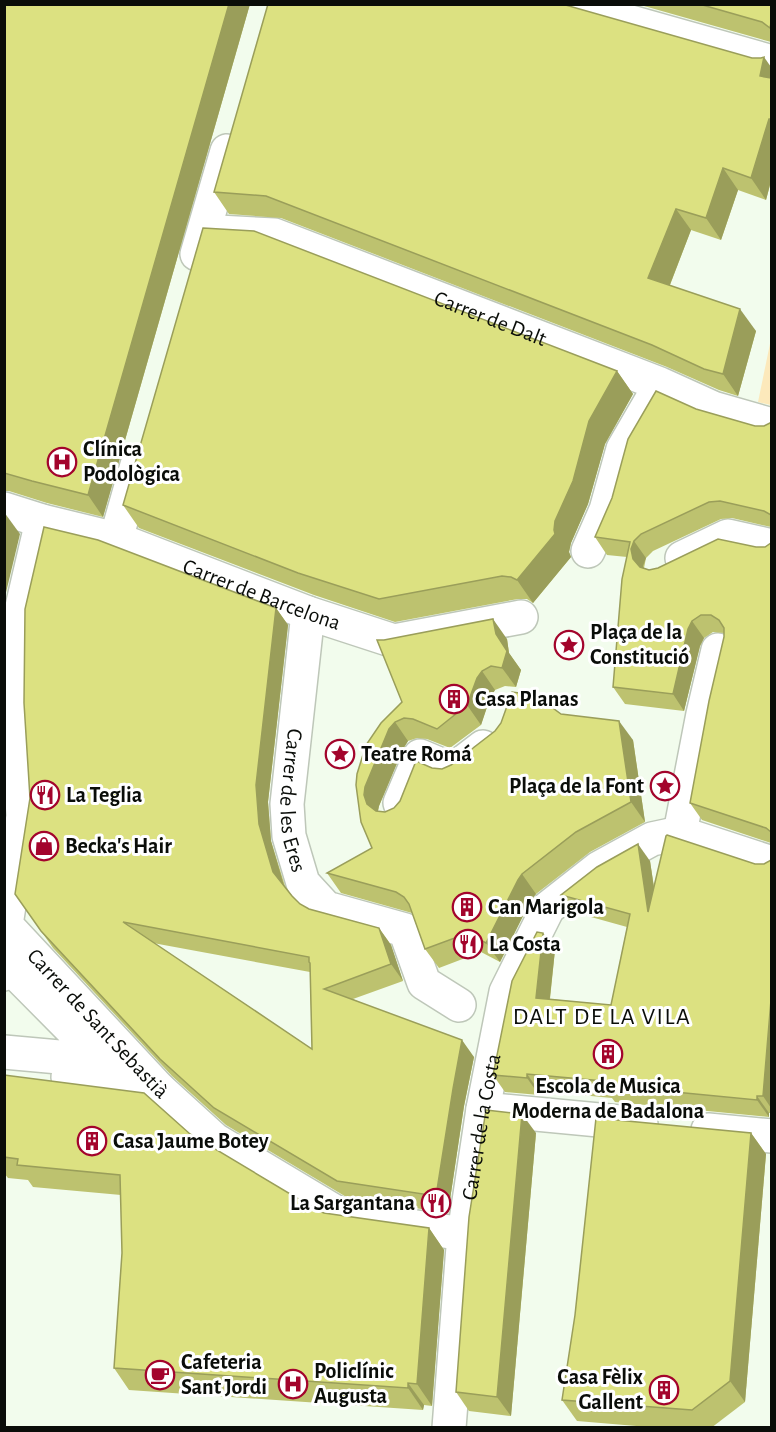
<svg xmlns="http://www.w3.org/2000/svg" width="776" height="1432" font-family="'Alegreya Sans',sans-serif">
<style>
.green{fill:#fce9bb}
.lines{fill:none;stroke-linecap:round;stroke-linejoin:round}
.minor-casing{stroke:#bec7b9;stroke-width:36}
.minor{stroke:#fff;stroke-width:33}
.wall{fill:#bdc26f;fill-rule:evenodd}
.shaded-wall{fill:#9a9e5a}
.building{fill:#dce181;stroke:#9a9e5a;stroke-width:1.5;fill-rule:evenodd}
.labels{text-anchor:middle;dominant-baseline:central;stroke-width:6;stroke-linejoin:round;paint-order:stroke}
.street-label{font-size:22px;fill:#0a0d09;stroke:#fff}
.poi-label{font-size:22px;font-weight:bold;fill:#0a0d09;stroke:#fff;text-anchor:start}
.neighbourhood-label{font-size:24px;letter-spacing:1.5px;fill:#0a0d09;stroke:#fff}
</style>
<rect width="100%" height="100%" fill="#f2fced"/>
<path class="green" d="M771,339V405L758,402Z"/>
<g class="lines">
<g class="minor-casing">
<g id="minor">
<path d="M567,4L772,62"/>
<path id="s1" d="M218,232L274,235L660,384L713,408L772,425"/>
<path d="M197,254L227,151"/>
<path id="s2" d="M4,509L42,521L116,539L308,613L394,641L521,617"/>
<path id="s3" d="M42,521L18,624L17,720L23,816L6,925L159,1089L215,1140L342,1216L464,1234"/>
<path d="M116,539L137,465"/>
<path d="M588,551L606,510L623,449L655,394"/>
<path d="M682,558L728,536L772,546"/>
<path id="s4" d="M308,613L287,804L289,836L303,883L326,908L405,930L424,983L459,1005"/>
<path d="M400,803L420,756L453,770L483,747"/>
<path d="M680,833L703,714L718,650"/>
<path d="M4,974L7,964L103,1061L4,1052"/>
<path d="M68,1077L159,1089"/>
<path d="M483,1109L641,1124"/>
<path d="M708,1130L772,1136"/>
<path id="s5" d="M449,1428L464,1234L483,1109L506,992L548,908L599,868L652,839L680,833L772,863"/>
</g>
</g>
<use href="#minor" class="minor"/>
</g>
<g class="wall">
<path d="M4,4H250L103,517L47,503L9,491H4Z"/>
<path d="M637,4H771V42Z"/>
<path d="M771,67V181L766,200L738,190L721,240L691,230L670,285L756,331L738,396L719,390L667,367L281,218L229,214L214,192Z"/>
<path d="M617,371L633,394L605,444L588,504L571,543L569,552L571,557L533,603L527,599H518L395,622L314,595L139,528L123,505Z"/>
<path d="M696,409L755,426H764L771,424V527L732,518L721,519L653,551L646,558L644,568L649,570L756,547H765L771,543V843L702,820L690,803L724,637V633L713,632L704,638L700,646L684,711L625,704L613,687L627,557L607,555L595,537Z"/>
<path d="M276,608L288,625L268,802L271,841L285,886L292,896L300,904L309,909L379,928L391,945L403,981L353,999L474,1057L464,1106L448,1213L348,1198L226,1125L172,1076L53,948L15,894L30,798ZM153,943L310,972L312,1049Z"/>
<path d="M507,639L509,653L521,670L516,687L505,686L495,690L490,698L481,725L450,748L427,739L417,738L408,741L403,749L379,806L378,811L385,812L394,808L432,768L442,769L561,714L633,740L645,822L590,852L536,894L531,900L500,962L481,952L439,968L425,949L412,913L341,893L327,873L372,848L381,723Z"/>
<path d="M771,860V1113H769V1117L615,1102L612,1098L539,1091V1095L505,1092L493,1075L543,933L555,950L550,999L611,1005L627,927L573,912L561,895L650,861L654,887L755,864H764Z"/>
<path d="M4,1075L190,1134L317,1210L324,1213L429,1228L444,1250L432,1406L424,1405L423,1410L129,1390L114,1368L122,1253L121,1195L33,1187L28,1180L8,1178L4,1173Z"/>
<path d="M536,1133L511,1416L469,1411L456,1392Z"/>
<path d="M751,1133L766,1154L745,1402L711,1428H660L577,1421L562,1400Z"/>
</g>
<g class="shaded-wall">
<path d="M229,4H250L103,517L88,495Z"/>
<path d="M764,57L771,67V92L760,76Z"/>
<path d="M769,119L771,122V181L766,200L751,178Z"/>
<path d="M723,168L738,190L721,240L706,218Z"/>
<path d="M676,209L691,230L664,300L648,278Z"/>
<path d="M740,309L756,331L738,396L723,374Z"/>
<path d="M617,371L633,394L605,444L588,504L571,543L569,552L571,557L533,603L517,580L554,530L555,521L589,421Z"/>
<path d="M4,512L20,534L4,601Z"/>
<path d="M634,541L646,558L643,566L645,576L633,559L631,549Z"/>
<path d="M276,608L288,625L268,802L271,841L285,889L273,872L259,824L256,785Z"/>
<path d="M493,619L507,639L509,653L521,670L516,687L502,668Z"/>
<path d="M692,621L704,638L700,646L684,711L673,694L688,629Z"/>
<path d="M482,671L495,690L490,698L481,725L467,705L477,678Z"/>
<path d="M619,721L633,740L645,822L631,802Z"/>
<path d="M395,722L408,741L403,749L379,806L377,815L367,804L364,795L365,787L389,729Z"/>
<path d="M638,844L650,861L660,929L648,912Z"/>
<path d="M522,874L536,894L531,900L500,962L486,943L518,880Z"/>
<path d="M379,928L391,945L403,981L391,964Z"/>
<path d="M543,933L555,950L548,1015L536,998Z"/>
<path d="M771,1000V1108L763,1096Z"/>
<path d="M462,1040L474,1057L464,1106L448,1213L436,1196L453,1089Z"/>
<path d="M527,1074L539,1091V1095L527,1078Z"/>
<path d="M757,1096L769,1113V1117L757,1100Z"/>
<path d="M522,1114L536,1133L511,1416L497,1397Z"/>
<path d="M751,1133L766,1154L745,1402L730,1381Z"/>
<path d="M429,1228L444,1250L432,1406L417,1384Z"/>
<path d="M408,1383L424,1405L423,1410L408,1388Z"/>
</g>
<g class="building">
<path d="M4,4H229L88,495L32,481L4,473Z"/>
<path d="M268,4H562L752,58H761L764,57L760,76L771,78V119H769L751,178L723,168L706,218L676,209L648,278L740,309L723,374L704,369L652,345L266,196L214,192Z"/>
<path d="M699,4H771V23L770,28L762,22Z"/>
<path d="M203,228L254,231L617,371L589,421L573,481L555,521L554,530L555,534L517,580L511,577L502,576L379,599L298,573L123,505Z"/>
<path d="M656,391L696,409L755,426H764L770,423L771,424V515L764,511L720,501L709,502L641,534L634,541L631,549L633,559L640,567L649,570L658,568L718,539L756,547H765L771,543V832L766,828L690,803L709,701L724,637V628L719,620L711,615H701L692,621L688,629L673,694L613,687L622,579L630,542L595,537L612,498L628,439Z"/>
<path d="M44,527L98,540L276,608L256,785L259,824L273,872L292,896L300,904L309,909L379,928L391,964L324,989L462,1040L453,1089L436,1196L337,1181L214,1108L160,1059L41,931L15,894L30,798L24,703L25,609ZM123,922L309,957V962L310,963L312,1049Z"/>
<path d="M493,619L496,634L507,651L502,668L491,666L482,671L477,678L467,705L437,729L413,719L404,718L395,722L389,729L365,787L364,795L367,804L376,811L385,812L394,808L400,801L416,761L432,768L442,769L451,765L495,731L501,723L512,692L535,695L561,714L619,721L631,802L576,832L522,874L518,880L486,943L468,933L425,949L409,904L404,897L396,892L327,873L372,848L361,822L360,815L356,785L357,774L366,745L381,723L402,702L377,640H384Z"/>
<path d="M667,835L755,864H764L771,860V1000L763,1096H757V1100L603,1085V1081L527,1074V1078L493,1075L512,981L537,932L543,933L536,998L611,1005L630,914L561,895L597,867L638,844L648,912L666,836Z"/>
<path d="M4,1075L144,1093L190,1134L317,1210L324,1213L429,1228L417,1384L408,1383V1388L114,1368L122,1253L120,1175L17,1165L18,1159L4,1157Z"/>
<path d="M486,1110L522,1114L497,1397L456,1392L469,1217Z"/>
<path d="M596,1118L751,1133L730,1381L692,1410L562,1400L575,1315Z"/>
</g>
<defs>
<g id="hospital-ring" transform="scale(1.5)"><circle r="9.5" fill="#fff" stroke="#a3042c" stroke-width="1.5"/><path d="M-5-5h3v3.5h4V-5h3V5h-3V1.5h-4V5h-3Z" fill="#a3042c"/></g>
<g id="sight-ring" transform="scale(1.5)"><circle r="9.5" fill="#fff" stroke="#a3042c" stroke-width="1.5"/><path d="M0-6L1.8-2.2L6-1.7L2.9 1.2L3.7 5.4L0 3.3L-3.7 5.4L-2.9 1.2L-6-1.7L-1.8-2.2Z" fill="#a3042c"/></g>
<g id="building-ring" transform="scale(1.5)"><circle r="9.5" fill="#fff" stroke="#a3042c" stroke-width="1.5"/><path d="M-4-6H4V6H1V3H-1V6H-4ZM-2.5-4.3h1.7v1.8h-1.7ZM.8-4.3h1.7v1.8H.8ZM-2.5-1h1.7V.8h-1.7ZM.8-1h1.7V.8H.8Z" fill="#a3042c"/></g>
<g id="restaurant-ring" transform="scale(1.5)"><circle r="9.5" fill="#fff" stroke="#a3042c" stroke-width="1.5"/><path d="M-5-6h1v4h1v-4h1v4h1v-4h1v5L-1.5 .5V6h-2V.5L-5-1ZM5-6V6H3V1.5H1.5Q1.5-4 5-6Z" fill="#a3042c"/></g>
<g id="shop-ring" transform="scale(1.5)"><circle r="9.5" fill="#fff" stroke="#a3042c" stroke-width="1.5"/><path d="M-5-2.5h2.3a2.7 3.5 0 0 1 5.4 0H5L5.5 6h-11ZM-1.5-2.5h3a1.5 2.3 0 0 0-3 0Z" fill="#a3042c"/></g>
<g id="cafe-ring" transform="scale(1.5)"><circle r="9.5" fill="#fff" stroke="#a3042c" stroke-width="1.5"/><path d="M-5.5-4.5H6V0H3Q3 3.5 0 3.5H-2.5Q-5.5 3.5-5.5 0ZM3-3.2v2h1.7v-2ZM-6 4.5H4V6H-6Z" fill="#a3042c"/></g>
</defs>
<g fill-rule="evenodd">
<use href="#hospital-ring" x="62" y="462"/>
<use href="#sight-ring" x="569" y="645"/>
<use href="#building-ring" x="454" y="699"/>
<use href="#sight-ring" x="340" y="754"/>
<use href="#sight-ring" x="665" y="786"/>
<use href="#restaurant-ring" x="45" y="795"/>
<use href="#shop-ring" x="44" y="846"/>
<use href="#building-ring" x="467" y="907"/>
<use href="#restaurant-ring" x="468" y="944"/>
<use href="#building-ring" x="608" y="1054"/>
<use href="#building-ring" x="92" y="1141"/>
<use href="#restaurant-ring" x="436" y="1203"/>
<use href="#cafe-ring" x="160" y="1375"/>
<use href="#hospital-ring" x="293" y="1384"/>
<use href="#building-ring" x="664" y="1390"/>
</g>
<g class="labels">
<g class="street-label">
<text stroke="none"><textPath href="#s1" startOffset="288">Carrer de Dalt</textPath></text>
<text stroke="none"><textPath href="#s2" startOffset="272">Carrer de Barcelona</textPath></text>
<text stroke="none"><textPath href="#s4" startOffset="189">Carrer de les Eres</textPath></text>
<text stroke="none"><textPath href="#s3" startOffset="543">Carrer de Sant Sebastià</textPath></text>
<text stroke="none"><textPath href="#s5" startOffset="303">Carrer de la Costa</textPath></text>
</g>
<g class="poi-label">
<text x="83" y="449">Clínica<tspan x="83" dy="25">Podològica</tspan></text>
<text x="590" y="632">Plaça de la<tspan x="590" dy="25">Constitució</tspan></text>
<text x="475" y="699">Casa Planas</text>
<text x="361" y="754">Teatre Romá</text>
<text x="644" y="786" text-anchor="end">Plaça de la Font</text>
<text x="66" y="795">La Teglia</text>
<text x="65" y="846">Becka's Hair</text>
<text x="488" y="907">Can Marigola</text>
<text x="489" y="944">La Costa</text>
<text x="608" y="1086" text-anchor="middle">Escola de Musica<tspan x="608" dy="25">Moderna de Badalona</tspan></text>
<text x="113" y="1141">Casa Jaume Botey</text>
<text x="415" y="1203" text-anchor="end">La Sargantana</text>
<text x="181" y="1362">Cafeteria<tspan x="181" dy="25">Sant Jordi</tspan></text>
<text x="314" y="1371">Policlínic<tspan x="314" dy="25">Augusta</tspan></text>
<text x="643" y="1377" text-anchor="end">Casa Fèlix<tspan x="643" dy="25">Gallent</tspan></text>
</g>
<g class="neighbourhood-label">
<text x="602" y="1017">DALT DE LA VILA</text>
</g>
</g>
<rect width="776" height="1432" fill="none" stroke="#0a0d09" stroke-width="12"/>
</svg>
